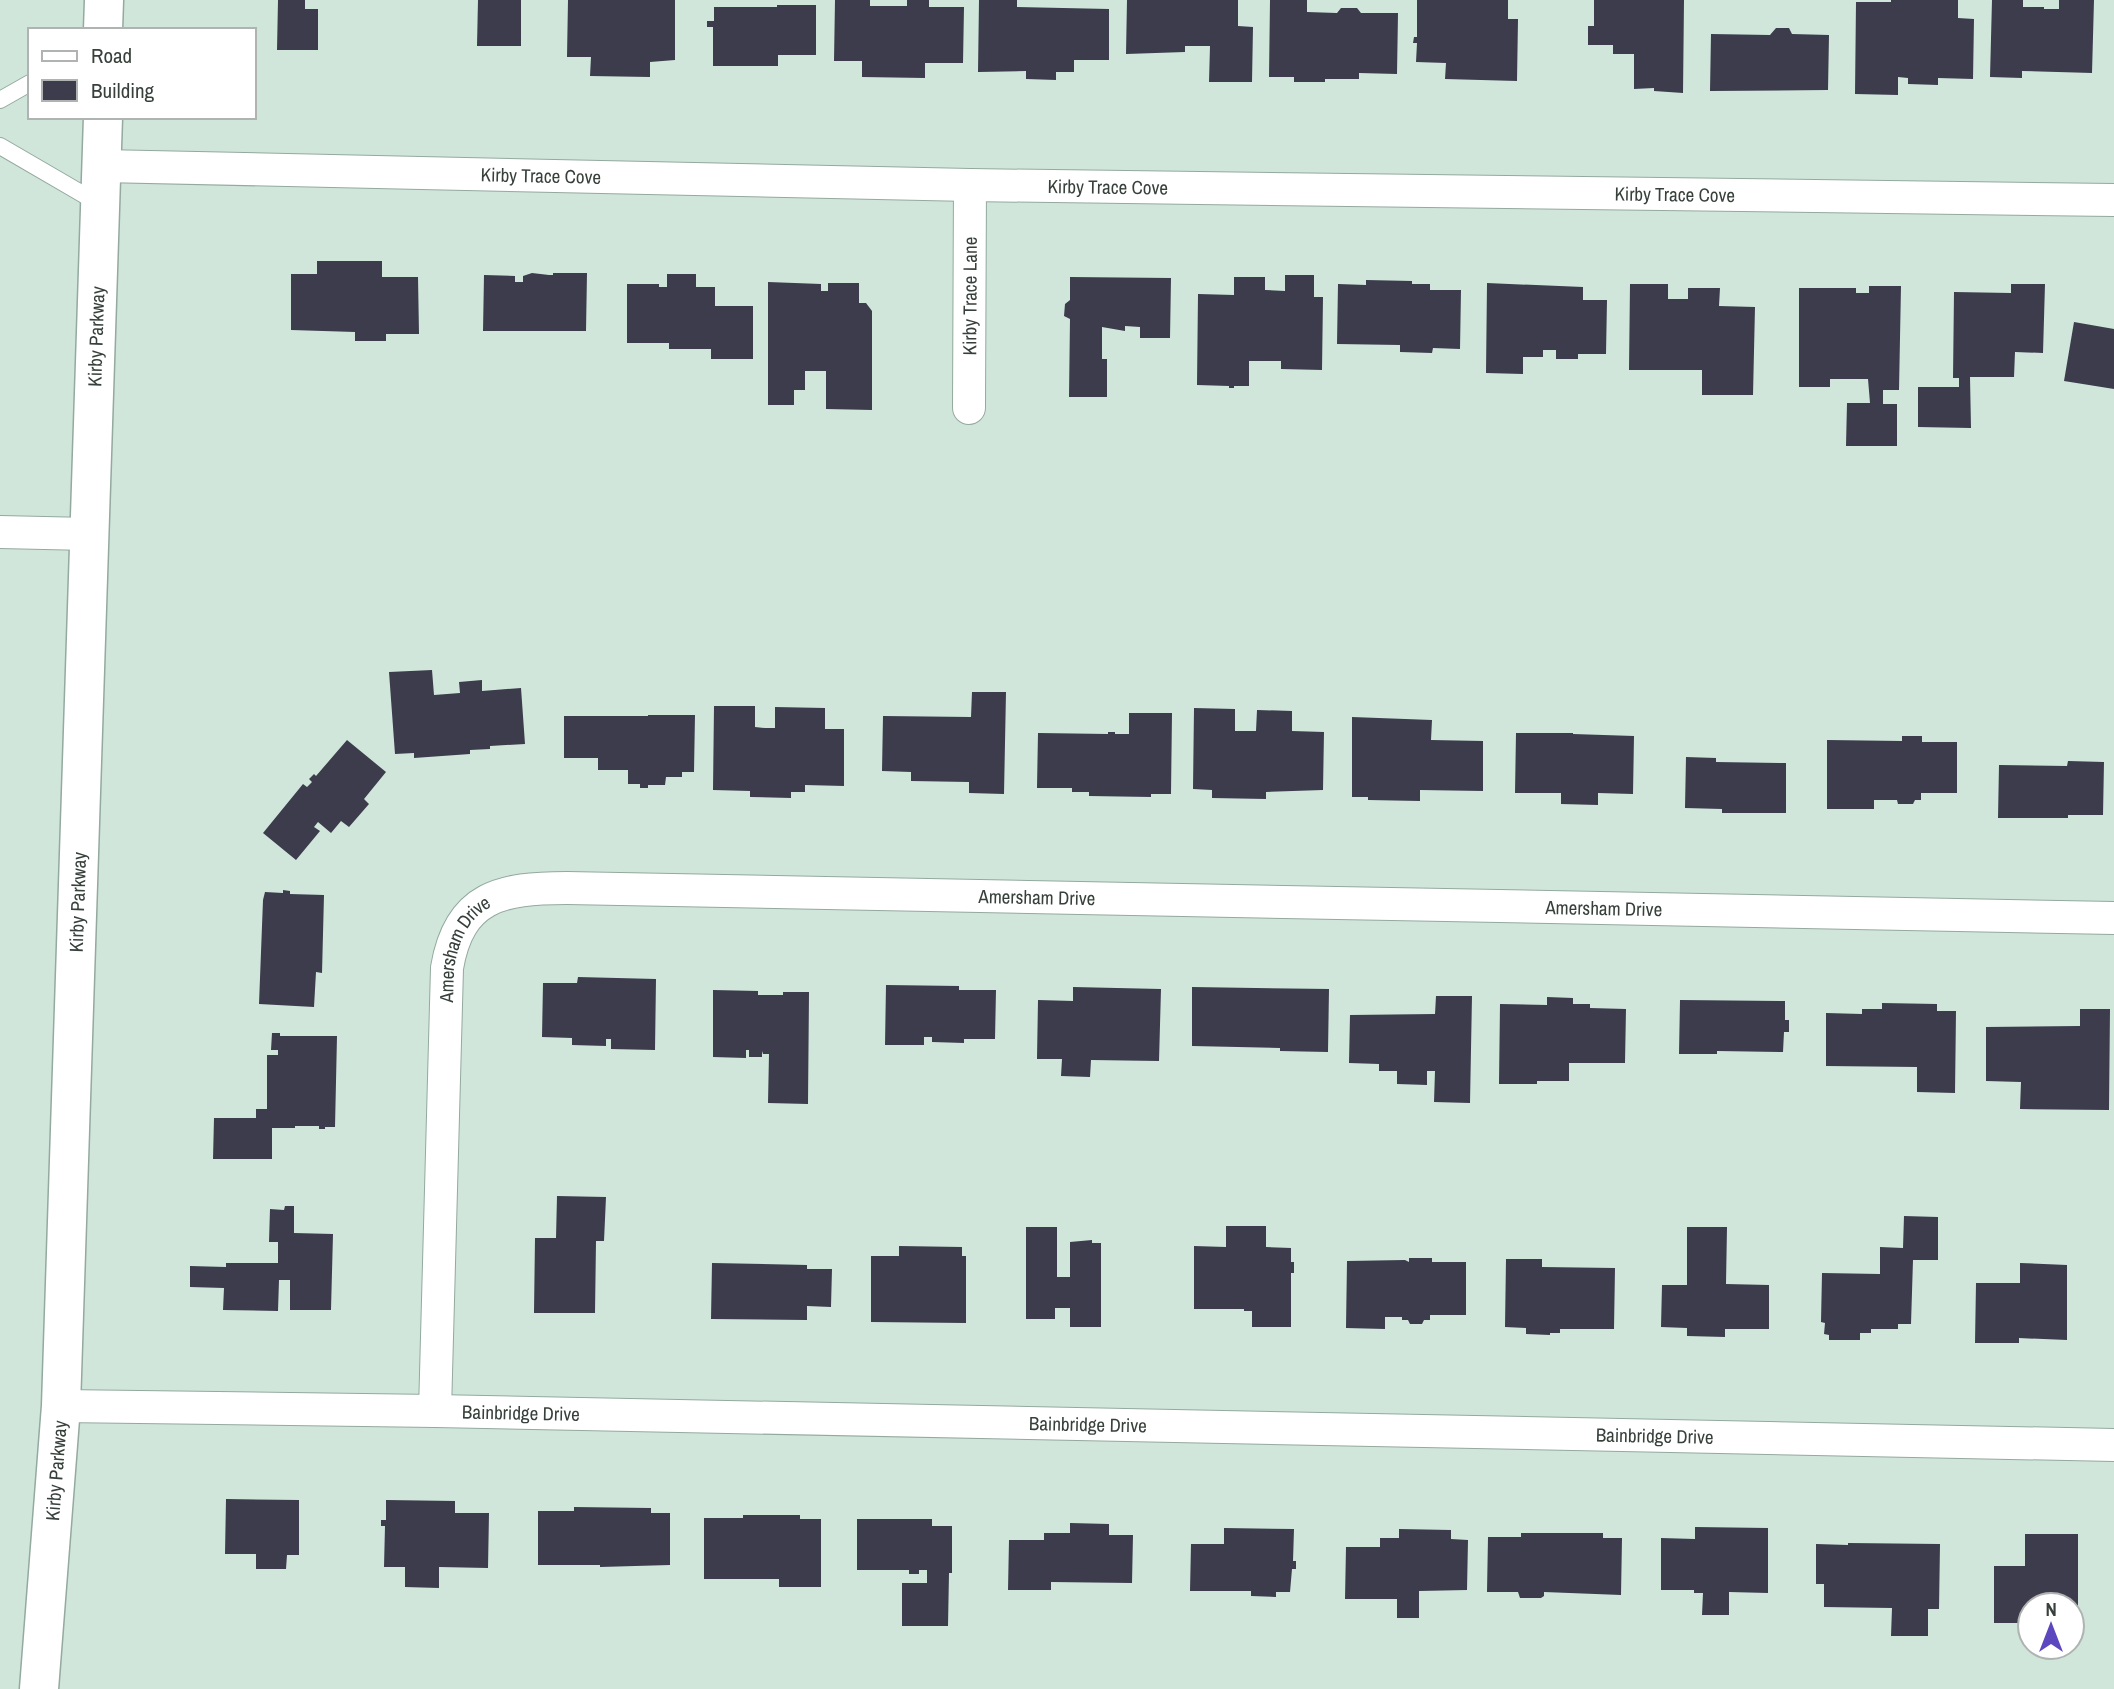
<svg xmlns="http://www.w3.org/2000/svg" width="2114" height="1689" font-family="'Archivo Narrow',sans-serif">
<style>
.building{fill:#3c3c4c}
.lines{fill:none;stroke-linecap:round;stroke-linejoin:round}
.service-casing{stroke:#94a99f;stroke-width:18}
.minor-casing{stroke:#94a99f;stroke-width:34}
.secondary-casing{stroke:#94a99f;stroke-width:41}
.service{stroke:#fff;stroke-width:16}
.minor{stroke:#fff;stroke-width:32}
.secondary{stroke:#fff;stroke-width:38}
.labels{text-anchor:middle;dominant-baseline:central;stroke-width:7;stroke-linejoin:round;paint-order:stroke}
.street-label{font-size:19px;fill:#37403b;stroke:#fff}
</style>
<rect width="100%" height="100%" fill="#d0e6db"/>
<g class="building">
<path d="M278,0H305V9H318V50H277Z"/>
<path d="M478,0H521V46H477Z"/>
<path d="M568,0H675V60L650,62V77L590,76L591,57H567Z"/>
<path d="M835,0H870V6H907V0H929V7H964L963,63H925V78L862,77V61H834Z"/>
<path d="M979,0H1017V7L1109,9V60H1074V72H1056V80L1026,79V71L978,72Z"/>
<path d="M1127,0H1238V26L1253,27L1252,82H1209L1210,46H1185V52L1126,54Z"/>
<path d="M1270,0H1307V12L1337,13L1341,8H1357L1361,13H1398L1397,74L1359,73V79H1325V82H1294V77H1269Z"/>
<path d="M1417,0H1508V19H1518L1517,81L1445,79L1446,63L1416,62L1417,43H1413L1414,37H1417Z"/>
<path d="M1594,0H1684L1683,93L1654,91V88L1634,89V54H1613V45H1588V26H1594Z"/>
<path d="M1891,0H1958V18L1974,19L1973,79L1938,78V85L1908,84V78L1898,77V95L1855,94L1856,2H1891Z"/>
<path d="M1992,0H2023V7H2044V9H2059V0H2094L2092,73L2022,71V78L1990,77Z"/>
<path d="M777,5H816V55H778V66H713V27H707V21H714V7H777Z"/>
<path d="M1776,28H1789L1792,34L1829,35L1828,90L1710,91L1711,34L1770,35Z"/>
<path d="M317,261H382V277H418L419,334H386V341H355V332L291,330V274H317Z"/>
<path d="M532,273L549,275H553V273H587L586,331H483L484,275L515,276V282H523V276Z"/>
<path d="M667,274H696V287H715V306H753V359H711V349H669V343H627V284H659V287H667Z"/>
<path d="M1285,275H1314V297H1323L1322,370L1281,369V361H1249V386H1234V388H1229V386L1197,385L1198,294L1234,295V277H1265V290L1285,291Z"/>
<path d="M1070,277L1171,278L1170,338H1140V327L1125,326V331L1102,327V359H1107V397H1069L1070,319L1064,316L1065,304L1070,300Z"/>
<path d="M1366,280L1412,281V284H1430V290H1461L1460,349L1433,348L1432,353L1400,352V345L1337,344L1338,284L1366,285Z"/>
<path d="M768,282L821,284V291H828V283H859V303H866L872,311V410L826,409V371H805V390H794V405H768Z"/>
<path d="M1487,283L1583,287V300H1607L1606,354H1578V359H1556V350H1543V357H1523V374L1486,373Z"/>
<path d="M1630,284H1668V299H1688V288H1720L1719,306L1755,307L1753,395H1702V370H1629Z"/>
<path d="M2011,284H2045L2043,353L2015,352L2014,377H1970L1971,428L1918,427V387H1959V378H1953L1954,292L2011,293Z"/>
<path d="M1869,286H1901L1899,390H1883V404H1897V446H1846L1847,403H1870L1868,379H1830V387H1799V288H1856V293H1869Z"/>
<path d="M2074,322L2114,329V389L2064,381Z"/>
<path d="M432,670L434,695L460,693L459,682L482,680V691L521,688L525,744L490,746V749L470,750V754L414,758V753L395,754L389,672Z"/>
<path d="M972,692H1006L1004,794L969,793V782L911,781V772L882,771L883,716L971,717Z"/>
<path d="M714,706H755V727L765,728H775V707L825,708V729H844V786L805,785V792H791V798L750,797V791L713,790Z"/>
<path d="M1194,708L1235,709V731H1256L1257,710L1292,711V731L1324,732L1323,790L1266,792V799L1212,798V790L1193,789Z"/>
<path d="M1129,713H1172L1171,794H1151V797L1089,796V792H1072V788H1037L1038,733L1108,734V732H1115V734H1129Z"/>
<path d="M648,715H695L694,772H682V777H666L665,785H648V788H640V784H628V770H598V758H564V716H648Z"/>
<path d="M1352,717L1432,720L1431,740L1483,741V791L1420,790V801L1368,800V797H1352Z"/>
<path d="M1516,733H1573V734L1634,736L1633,794L1598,793V805L1561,804V793H1515Z"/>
<path d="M1902,736H1922V742H1957V793H1921V800H1915L1913,804H1898L1897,800H1874V809H1827V740L1902,741Z"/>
<path d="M347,740L386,772L364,799L369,804L349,827L341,821L331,833L318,822L314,827L320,831L296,860L263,833L303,784L307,787L312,782L309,779L314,774L316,776Z"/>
<path d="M1686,757L1716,758V762L1786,763V813H1722V809L1685,808Z"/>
<path d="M2068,761L2104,762L2103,815H2068V818H1998L1999,765L2067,766Z"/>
<path d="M283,890L290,891V894L324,895L322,973L316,972L314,1007L259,1004L263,900L265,892L283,893Z"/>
<path d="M578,977L656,979L655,1050L611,1049V1039H606V1046L572,1045V1038L542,1037L543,983H577Z"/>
<path d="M886,985L959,986V990H996L995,1039H964V1043L932,1042V1037H924V1045H885Z"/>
<path d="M1073,987L1161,989L1159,1061L1091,1060L1090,1077L1061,1076L1062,1059H1037L1038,1000L1073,1001Z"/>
<path d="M1192,987L1329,989L1328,1052L1280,1051V1048L1192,1046Z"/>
<path d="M713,990L758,991V995H783V992H809L808,1104L768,1103L769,1054H763L762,1051V1057H749V1050H746V1058L713,1057Z"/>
<path d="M1436,996H1472L1470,1103L1434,1102L1435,1071H1427V1085L1397,1084V1071H1379V1064L1349,1063L1350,1015L1435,1014Z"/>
<path d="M1547,997L1573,998V1004H1590V1008L1626,1009L1625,1063H1569V1081H1537V1084H1499L1500,1004L1547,1005Z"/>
<path d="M1680,1000L1785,1001V1020H1789V1032H1784L1783,1052L1717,1051V1054H1679Z"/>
<path d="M1882,1003L1937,1004V1011H1956L1955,1093L1917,1092V1067L1826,1066V1013L1862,1014V1009H1882Z"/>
<path d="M2080,1009H2110L2109,1110L2020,1109L2021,1082L1986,1081V1027L2080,1026Z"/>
<path d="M272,1033H280V1036H337L335,1127H325V1129H319V1126H295V1128H272V1159H213L214,1118H256V1109H267V1055H278V1050H271Z"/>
<path d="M557,1196L606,1197L604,1241H596L595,1313H534L535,1238H556Z"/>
<path d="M285,1206H294V1233L333,1234L331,1310H290V1280H279L278,1311L223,1310L224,1288L190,1287V1266L226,1267V1263H278V1242H269L270,1209L284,1210Z"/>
<path d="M1904,1216L1938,1217V1260H1913L1911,1324H1898V1329H1871V1333H1860V1340H1829V1335L1824,1334L1825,1323L1821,1322L1822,1273L1880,1274V1247L1903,1248Z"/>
<path d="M1226,1226H1266V1247L1291,1248V1262H1294V1273H1291V1327H1252V1311H1244V1309H1194V1246L1226,1247Z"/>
<path d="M1026,1227H1057V1277H1070V1242L1092,1240V1243H1101V1327H1070V1308H1055V1319H1026Z"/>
<path d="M1687,1227H1727L1726,1284L1769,1285V1329H1725V1337L1687,1336V1328L1661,1327L1662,1285H1687Z"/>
<path d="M899,1246L962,1247V1256H966V1323L871,1322V1256H899Z"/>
<path d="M1409,1258H1432V1262H1466V1315H1430V1320H1424L1422,1324H1410L1408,1320H1402V1317H1385V1329L1346,1328L1347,1261L1405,1260L1409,1262Z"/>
<path d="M1506,1259H1542V1267L1615,1268L1614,1329H1560V1333H1550V1335L1526,1334V1328L1505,1327Z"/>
<path d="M712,1263L807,1265V1269H832L831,1307L807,1306V1320L711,1319Z"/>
<path d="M2020,1263L2067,1265V1340L2019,1338V1343H1975L1976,1283H2020Z"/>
<path d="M226,1499L299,1500V1555H287L286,1569H256V1554H225Z"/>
<path d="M386,1500L455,1501V1513H489L488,1568L439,1567V1588L405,1587V1567H384L385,1526H381V1520H386Z"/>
<path d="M574,1507L651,1508V1513H670V1565L600,1567V1565H538V1511H574Z"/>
<path d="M743,1515H800V1519H821V1587H779V1579H704V1518H743Z"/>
<path d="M857,1519H932V1526H952V1573H949L948,1626H902V1583H927V1570H919V1574H909V1570H857Z"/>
<path d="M1070,1523L1109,1524V1535H1133L1132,1583L1051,1582V1590H1008L1009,1540H1044V1533H1070Z"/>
<path d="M1695,1527L1768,1528V1593L1729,1592V1615H1702L1703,1593H1694V1590H1661V1538L1695,1539Z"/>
<path d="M1224,1528L1294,1529L1293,1561H1296V1569H1292L1290,1592H1276V1597L1251,1596V1591H1190L1191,1544H1224Z"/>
<path d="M1399,1529L1451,1530V1539L1468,1540L1467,1590L1419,1591V1618H1397V1599H1345L1346,1547H1380V1538H1399Z"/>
<path d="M1521,1533H1603V1538H1622L1621,1595L1544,1592V1596L1541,1598H1520L1518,1592H1487L1488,1537H1521Z"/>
<path d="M2025,1534H2078V1618H2072V1605H2030V1623H1994V1566H2025Z"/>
<path d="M1848,1543L1940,1544L1939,1609H1928V1636H1891L1892,1608L1824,1607V1584H1816V1544L1848,1545Z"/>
</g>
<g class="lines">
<g class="service-casing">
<g id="service">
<path d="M0,100L30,83"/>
<path d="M0,146L98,203"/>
</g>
</g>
<g class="minor-casing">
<g id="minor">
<path id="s1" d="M102,166L970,185L2114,200"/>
<path id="s2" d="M969,408L970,185"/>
<path d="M0,532L88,534"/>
<path id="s3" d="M61,1406L435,1411L2114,1445"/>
<path id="s4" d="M435,1411L447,968C459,896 501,888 567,888L2114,918"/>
</g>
</g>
<g class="secondary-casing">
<g id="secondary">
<path d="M103,30L104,0"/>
<path id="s5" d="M39,1689L61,1406L103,117"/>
</g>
</g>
<use href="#service" class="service"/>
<use href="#minor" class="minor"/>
<use href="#secondary" class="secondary"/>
</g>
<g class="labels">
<g class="street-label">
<text stroke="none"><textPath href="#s1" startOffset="439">Kirby Trace Cove</textPath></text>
<text stroke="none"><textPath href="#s1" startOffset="1006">Kirby Trace Cove</textPath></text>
<text stroke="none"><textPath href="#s1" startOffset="1573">Kirby Trace Cove</textPath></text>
<text stroke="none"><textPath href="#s2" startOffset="112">Kirby Trace Lane</textPath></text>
<text stroke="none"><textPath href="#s5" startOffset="1354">Kirby Parkway</textPath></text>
<text stroke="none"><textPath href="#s4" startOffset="1076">Amersham Drive</textPath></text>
<text stroke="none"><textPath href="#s5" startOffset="788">Kirby Parkway</textPath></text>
<text stroke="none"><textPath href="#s4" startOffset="1643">Amersham Drive</textPath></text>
<text stroke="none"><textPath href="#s4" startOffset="467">Amersham Drive</textPath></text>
<text stroke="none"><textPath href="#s3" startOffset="460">Bainbridge Drive</textPath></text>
<text stroke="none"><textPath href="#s3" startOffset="1027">Bainbridge Drive</textPath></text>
<text stroke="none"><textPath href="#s3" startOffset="1594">Bainbridge Drive</textPath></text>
<text stroke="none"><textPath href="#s5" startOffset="219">Kirby Parkway</textPath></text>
</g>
</g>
<rect x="28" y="28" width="228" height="91" fill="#ffffff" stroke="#afb3b1" stroke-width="2"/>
<rect x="42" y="51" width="35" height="10" fill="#ffffff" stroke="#afb3b1" stroke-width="2"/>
<text x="91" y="63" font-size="21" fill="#37403b">Road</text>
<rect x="42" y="80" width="35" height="21" fill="#3c3c4c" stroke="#afb3b1" stroke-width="2"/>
<text x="91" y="98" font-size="21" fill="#37403b">Building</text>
<g transform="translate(2051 1626)"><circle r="33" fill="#ffffff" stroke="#afb3b1" stroke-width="2"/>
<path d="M0-5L12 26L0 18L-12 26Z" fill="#5d47bf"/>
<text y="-10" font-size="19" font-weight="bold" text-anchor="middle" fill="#37403b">N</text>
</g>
</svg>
